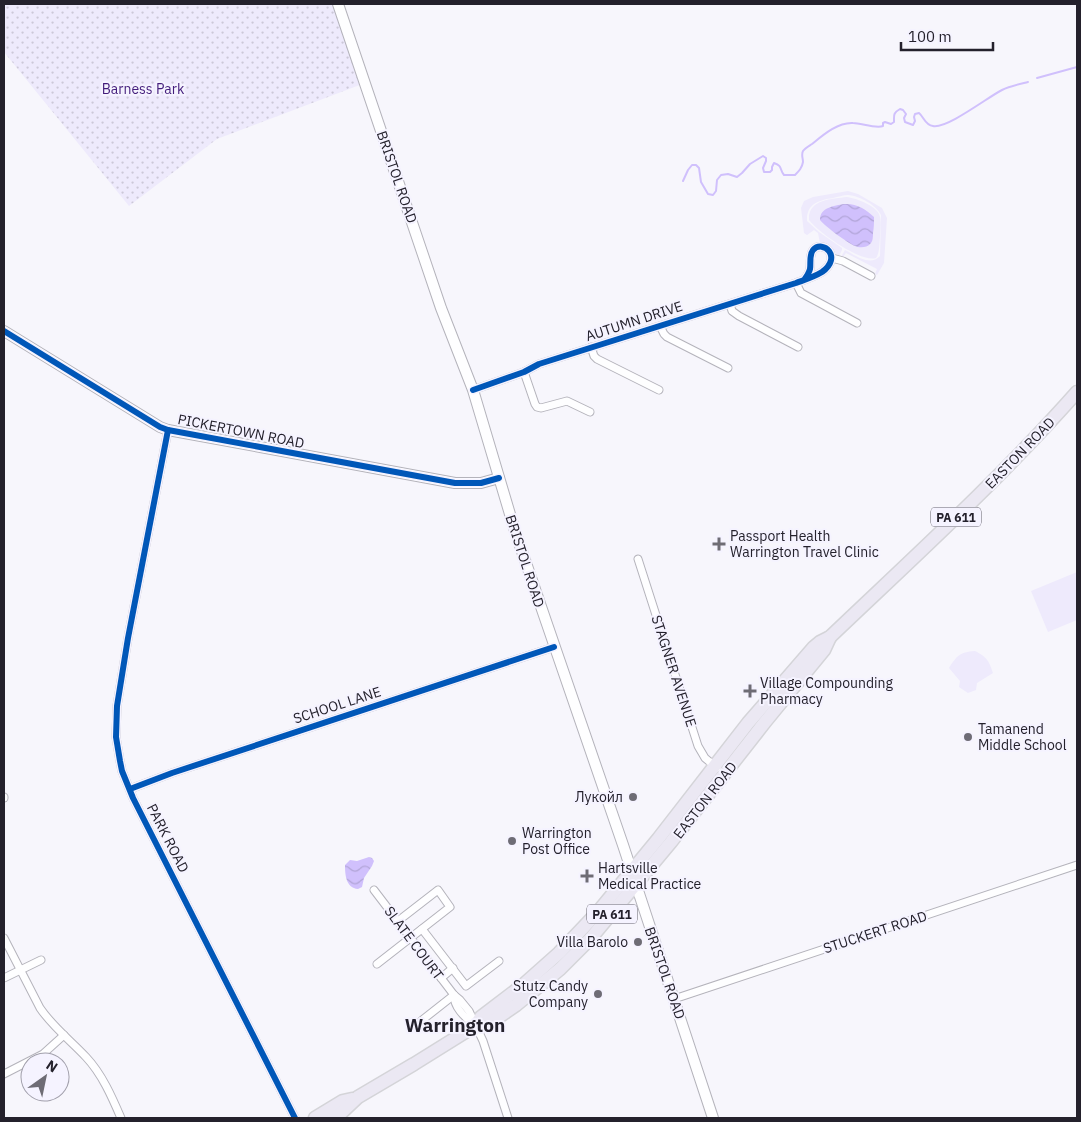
<svg xmlns="http://www.w3.org/2000/svg" width="1081" height="1122" font-family="'IBM Plex Sans',sans-serif">
<style>
.green{fill:#eeeafc}
.park{fill:url(#park-dots)}
.water{fill:url(#water-waves)}
.lines{fill:none;stroke-linecap:round;stroke-linejoin:round}
.stream{stroke:#d0c0fc;stroke-width:2}
.street-casing{stroke:#b4b3bb;stroke-width:9}
.secondary-casing{stroke:#b4b3bb;stroke-width:12}
.highway-casing{stroke:#d4d4d8;stroke-width:15}
.street{stroke:#fefeff;stroke-width:7}
.secondary{stroke:#fefeff;stroke-width:10}
.highway{stroke:#ebe8f3;stroke-width:12}
.cycleway-casing{stroke:#f5f3ff;stroke-width:9}
.cycleway{stroke:#0057b8;stroke-width:6}
.poi-dot{fill:#6e6c75;stroke:#f5f3ff;stroke-width:2}
.labels{text-anchor:middle;dominant-baseline:central;stroke-width:4;stroke-linejoin:round;paint-order:stroke}
.shield{fill:#f5f3ff;stroke:#63606b;stroke-width:1}
.shield-label{font-size:12px;font-weight:bold;fill:#24212c}
.park-label{font-size:14px;fill:#431d7b;stroke:#f5f3ff}
.street-label{font-size:14px;fill:#24212c;stroke:#f5f3ff}
.poi-label{font-size:14px;fill:#24212c;stroke:#f5f3ff;text-anchor:start}
.district-label{font-size:19px;font-weight:bold;fill:#24212c;stroke:#f5f3ff}
</style>
<defs>
<pattern id="park-dots" width="8" height="8" patternUnits="userSpaceOnUse" patternTransform="scale(1.25)"><rect width="8" height="8" fill="#eeeafc"/><path d="M2 2h.1M6 6h.1" fill="none" stroke="#ccc8d8" stroke-width="1.8" stroke-linecap="round"/></pattern>
<pattern id="water-waves" width="16" height="10" patternUnits="userSpaceOnUse" patternTransform="scale(1.25)"><rect width="16" height="10" fill="#d0c0fc"/><path d="M0 5q4-4 8 0t8 0" fill="none" stroke="#b2a5d8"/></pattern>
</defs>
<rect width="100%" height="100%" fill="#f7f6fc"/>
<g class="green">
<path d="M848,191L858,194L882,208L887,218L884,263L877,275L875,274L877,269L846,253L843,257H841L845,250C855,255 870,267 880,256L881,215C876,205 860,196 848,195C843,195 838,197 833,198C819,200 806,204 807,221L819,232L842,248V250L839,256C831,250 833,242 820,243L818,233L814,230L807,235L804,233L801,208L804,201L813,197Z"/>
<path d="M847,197C855,198 875,205 879,214C882,221 880,231 880,238C879,245 880,252 876,258C861,263 818,232 809,220C808,199 832,199 847,197Z"/>
<path d="M1077,572V620L1048,632L1031,591Z"/>
<path d="M975,651C987,657 989,661 993,673L977,683L976,690L968,693L959,687L960,681L949,668C957,656 959,652 975,651Z"/>
</g>
<path class="park" d="M4,4H338L365,83L217,139L129,206L4,52Z"/>
<g class="water">
<path d="M844,204C856,203 866,209 874,217C874,223 874,227 873,233C873,236 873,242 870,244C867,248 859,248 855,246C846,242 826,227 820,220C820,207 834,206 844,204Z"/>
<path d="M369,857L372,858L374,861L372,866L364,878L362,887L358,889C346,888 345,875 345,865L350,860L357,861Z"/>
</g>
<g class="lines">
<g class="stream">
<path d="M1037,78L1077,67"/>
<path d="M683,181L688,170L692,165H696L699,168L701,182L708,194L713,195L716,191L717,180L721,175L728,174L737,177L742,173L750,164L763,156L766,158V161L763,168L764,172H770L772,170V167L774,163C783,166 779,169 784,175H795C799,171 802,168 803,162C803,158 801,155 803,151C805,148 809,146 812,144C823,135 838,122 853,123C861,123 876,129 883,126V123L885,122L891,124L894,122C894,115 893,113 900,109L903,110L906,114L904,118L905,122L913,125L915,121L914,117L915,114L919,113C924,117 925,125 933,126C947,129 988,97 1002,90C1010,86 1020,84 1028,82"/>
</g>
<g class="street-casing">
<g id="street">
<path d="M832,258L843,261L871,276"/>
<path d="M796,283L801,293L857,323"/>
<path d="M730,304L732,311L739,316L798,347"/>
<path d="M660,326L664,334L667,337L728,368"/>
<path d="M591,347L594,356L597,359L659,390"/>
<path d="M524,372L535,404L537,407L541,408L567,401L590,412"/>
<path d="M473,390L524,372L539,364L796,283C804,280 814,277 822,272C843,257 823,239 813,250C809,255 811,263 810,269C809,273 807,276 804,280"/>
<path d="M168,430L128,638L117,706L116,737L120,761L122,771L133,798L295,1118"/>
<path d="M638,559L698,746L705,758L717,768"/>
<path d="M130,789L172,773L554,647"/>
<path d="M4,798V797"/>
<path d="M374,890L454,995L460,1000L469,1011L483,1041L508,1118"/>
<path d="M422,929L466,986L499,961"/>
<path d="M4,938L40,1008C52,1026 71,1041 86,1057C102,1074 112,1097 121,1118"/>
<path d="M377,964L450,907L438,890L398,921"/>
<path d="M4,978L41,960"/>
<path d="M441,978L453,968"/>
<path d="M454,995C454,1008 465,1017 473,1024"/>
<path d="M674,999L1077,865"/>
<path d="M421,1021L454,995"/>
<path d="M4,1074L43,1054L64,1035"/>
</g>
</g>
<g class="secondary-casing">
<g id="secondary">
<path d="M338,4L441,308L473,390L515,531L623,845L713,1118"/>
<path d="M4,331L160,427L168,430L455,483H481L499,478"/>
</g>
</g>
<g class="highway-casing">
<g id="highway">
<path d="M475,1026L481,1017L523,985L559,953L597,913L658,839L748,723L814,647L820,642L830,637C914,557 1000,479 1077,392"/>
<path d="M315,1118L343,1101L352,1099"/>
<path d="M333,1118L340,1114L358,1097L414,1064L475,1026L487,1025L516,1005L560,969L591,938L671,842L765,722L824,650L830,637"/>
</g>
</g>
<use href="#street" class="street"/>
<use href="#secondary" class="secondary"/>
<use href="#highway" class="highway"/>
<g class="cycleway-casing">
<g id="cycleway">
<path d="M4,331L160,427L168,430L455,483H481L499,478"/>
<path d="M473,390L524,372L539,364L796,283C804,280 814,277 822,272C843,257 823,239 813,250C809,255 811,263 810,269C809,273 807,276 804,280"/>
<path d="M168,430L128,638L117,706L116,737L120,761L122,771L133,798L295,1118"/>
<path d="M130,789L172,773L554,647"/>
</g>
</g>
<use href="#cycleway" class="cycleway"/>
</g>
<g class="poi-dot">
<path d="M716.5 536.5h5v5h5v5h-5v5h-5v-5h-5v-5h5z"/>
<path d="M747.5 683.5h5v5h5v5h-5v5h-5v-5h-5v-5h5z"/>
<circle cx="968" cy="737" r="5"/>
<circle cx="633" cy="797" r="5"/>
<circle cx="512" cy="841" r="5"/>
<path d="M584.5 868.5h5v5h5v5h-5v5h-5v-5h-5v-5h5z"/>
<circle cx="638" cy="942" r="5"/>
<circle cx="598" cy="994" r="5"/>
</g>
<g class="labels">
<g class="shield">
<rect x="931" y="507.5" width="50" height="19" rx="4"/>
<rect x="587" y="904.5" width="50" height="19" rx="4"/>
</g>
<g class="shield-label">
<text x="956" y="517">PA 611</text>
<text x="612" y="914">PA 611</text>
</g>
<g class="park-label">
<text x="143" y="89">Barness Park</text>
</g>
<g class="street-label">
<text transform="translate(397 177) rotate(71)">BRISTOL ROAD</text>
<text transform="translate(634 321) rotate(-18)">AUTUMN DRIVE</text>
<text transform="translate(241 431) rotate(11)">PICKERTOWN ROAD</text>
<text transform="translate(1020 453) rotate(-46)">EASTON ROAD</text>
<text transform="translate(525 561) rotate(72)">BRISTOL ROAD</text>
<text transform="translate(674 671) rotate(72)">STAGNER AVENUE</text>
<text transform="translate(337 705) rotate(-18)">SCHOOL LANE</text>
<text transform="translate(705 800) rotate(-52)">EASTON ROAD</text>
<text transform="translate(168 838) rotate(63)">PARK ROAD</text>
<text transform="translate(875 932) rotate(-18)">STUCKERT ROAD</text>
<text transform="translate(414 943) rotate(53)">SLATE COURT</text>
<text transform="translate(665 973) rotate(71)">BRISTOL ROAD</text>
</g>
<g class="poi-label">
<text x="730" y="536">Passport Health<tspan x="730" dy="16">Warrington Travel Clinic</tspan></text>
<text x="760" y="683">Village Compounding<tspan x="760" dy="16">Pharmacy</tspan></text>
<text x="978" y="729">Tamanend<tspan x="978" dy="16">Middle School</tspan></text>
<text x="623" y="797" text-anchor="end">Лукойл</text>
<text x="522" y="833">Warrington<tspan x="522" dy="16">Post Office</tspan></text>
<text x="598" y="868">Hartsville<tspan x="598" dy="16">Medical Practice</tspan></text>
<text x="628" y="942" text-anchor="end">Villa Barolo</text>
<text x="588" y="986" text-anchor="end">Stutz Candy<tspan x="588" dy="16">Company</tspan></text>
</g>
<g class="district-label">
<text x="455" y="1025">Warrington</text>
</g>
</g>
<rect width="1081" height="1122" fill="none" stroke="#24212c" stroke-width="10"/>
<g transform="translate(45 1077) rotate(33)"><circle r="24" fill="#f5f3ff" stroke="#a19fab"/>
<path d="M0-4L9 19L0 12L-9 19Z" fill="#6e6c75"/>
<text y="-8" font-size="14" font-weight="bold" text-anchor="middle" fill="#24212c">N</text>
</g>
<path d="M901 42v8h92v-8" fill="none" stroke="#24212c" stroke-width="2.5"/>
<text x="908" y="42" font-size="15" fill="#24212c" stroke="#f5f3ff" stroke-width="4" paint-order="stroke">100 m</text>
</svg>
